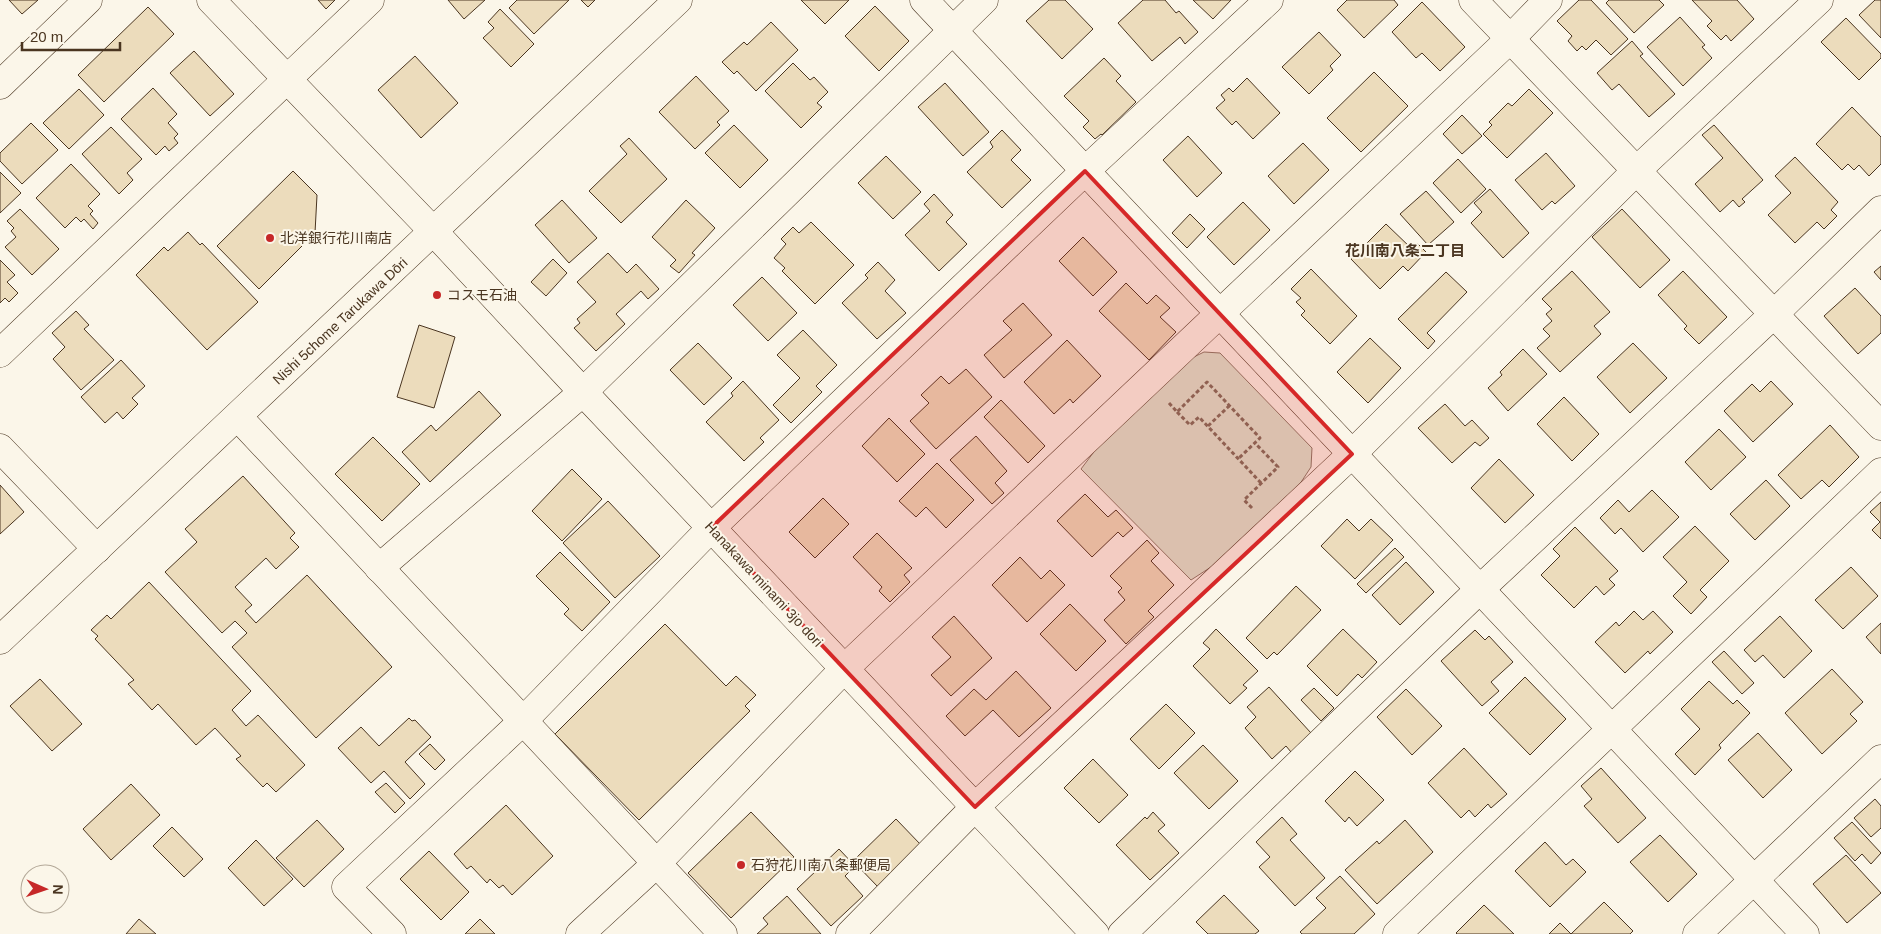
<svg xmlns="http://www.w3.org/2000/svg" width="1881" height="934" font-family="Helvetica,'Noto Sans JP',sans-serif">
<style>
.green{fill:#dce7d0;stroke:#887966}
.building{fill:#ecdcbc;stroke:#4a3520}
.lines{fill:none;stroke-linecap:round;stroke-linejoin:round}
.minor-casing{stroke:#4a3520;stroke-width:29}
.major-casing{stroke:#4a3520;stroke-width:29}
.path{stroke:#7f6f5c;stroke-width:3;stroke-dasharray:4 2.5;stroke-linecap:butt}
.minor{stroke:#fbf6e9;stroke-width:28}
.major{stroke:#fbf6e9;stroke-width:28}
.marked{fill:#d62828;fill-opacity:0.2;stroke:#d62828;stroke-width:4;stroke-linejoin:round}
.poi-dot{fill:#c62828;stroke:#fbf6e9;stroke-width:2}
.labels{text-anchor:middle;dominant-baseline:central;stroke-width:4;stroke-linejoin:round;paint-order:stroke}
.poi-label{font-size:14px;fill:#4a3520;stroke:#fbf6e9;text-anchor:start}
.street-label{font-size:14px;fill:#4a3520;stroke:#fbf6e9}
.neighbourhood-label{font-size:15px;font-weight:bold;fill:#4a3520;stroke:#fbf6e9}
</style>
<rect width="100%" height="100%" fill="#fbf6e9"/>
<path class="green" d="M1204,352L1220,353L1312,448L1311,467L1271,528L1191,580L1081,469L1149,379Z"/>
<g class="building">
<path d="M9,0H38L22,14Z"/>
<path d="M318,0H335L326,9Z"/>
<path d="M448,0H485L464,19Z"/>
<path d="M517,0H569L534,34L509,8Z"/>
<path d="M581,0H595L588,7Z"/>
<path d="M801,0H849L825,24Z"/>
<path d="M1049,0H1065L1093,29L1062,59L1026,21Z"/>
<path d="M1143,0H1165L1176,13L1179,11L1198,32L1185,44L1180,37L1152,61L1118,23Z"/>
<path d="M1193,0H1231L1213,19Z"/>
<path d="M1347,0H1394L1398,5L1364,38L1337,10Z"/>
<path d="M1579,0H1591L1628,39L1611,55L1596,40L1586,50L1582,46L1577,51L1568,41L1572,36L1557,21Z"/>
<path d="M1609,0H1659L1664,5L1634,33L1606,3Z"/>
<path d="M1692,0H1737L1754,19L1731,41L1726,35L1721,40L1707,26L1712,21Z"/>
<path d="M1875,0H1881V38L1859,15Z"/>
<path d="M1422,2L1465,47L1440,71L1422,53L1416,58L1392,32Z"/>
<path d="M875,6L909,41L879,71L845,36Z"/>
<path d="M148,7L174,34L104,102L78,75Z"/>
<path d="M500,9L534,44L511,67L483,38L494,28L488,22Z"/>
<path d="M1680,17L1705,45L1702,47L1712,58L1683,86L1647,47Z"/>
<path d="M1846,18L1881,54V58L1859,80L1821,42Z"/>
<path d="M771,22L798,50L756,91L737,71L734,74L722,62L744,42L747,45Z"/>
<path d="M1319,32L1341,55L1330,66L1333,70L1309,94L1282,67Z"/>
<path d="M1632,41L1643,54L1640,56L1675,94L1649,117L1619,84L1612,90L1597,73Z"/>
<path d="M194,51L234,94L210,116L170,73Z"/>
<path d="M415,56L458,103L421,138L378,90Z"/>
<path d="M1104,58L1121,76L1116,81L1136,102L1102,135L1101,134L1095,139L1083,127L1089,121L1064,96Z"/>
<path d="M793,63L810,80L814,77L828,92L817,103L822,107L801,128L765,91Z"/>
<path d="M1374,72L1408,106L1361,152L1327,118Z"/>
<path d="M696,76L729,111L717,122L720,125L695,149L659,112Z"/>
<path d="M1247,78L1280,113L1253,139L1236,121L1232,125L1216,108L1225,100L1221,95L1229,88L1233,92Z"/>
<path d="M945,83L989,132L963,156L918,107Z"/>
<path d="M153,88L177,114L168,123L178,134L174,138L178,143L169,151L165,146L156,155L121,119Z"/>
<path d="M79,89L104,115L69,149L43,123Z"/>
<path d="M1529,89L1553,113L1507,158L1483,134L1492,125L1489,122L1508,103L1512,106Z"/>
<path d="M1852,107L1881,137V164L1869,176L1859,165L1854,170L1848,164L1842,170L1816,144Z"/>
<path d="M1462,115L1482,136L1462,154L1443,134Z"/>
<path d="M31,123L58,150L22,184L0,161V153Z"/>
<path d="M734,125L768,160L740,188L705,153Z"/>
<path d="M1714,125L1763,180L1742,199L1745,202L1739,207L1733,200L1720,212L1695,184L1723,158L1702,135Z"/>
<path d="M111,127L142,159L127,173L133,180L119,194L82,154Z"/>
<path d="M1002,130L1021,150L1011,160L1031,180L1002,208L967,172L993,147L990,142Z"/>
<path d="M1188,136L1222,173L1197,197L1163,160Z"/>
<path d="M629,138L667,179L621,223L589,191L627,154L620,146Z"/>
<path d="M1303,143L1329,170L1294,204L1268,176Z"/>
<path d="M1546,153L1575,186L1555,204L1552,201L1542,210L1515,180Z"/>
<path d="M886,156L921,192L893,219L858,183Z"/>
<path d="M1795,157L1838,202L1831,210L1837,216L1824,229L1817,222L1795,243L1768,215L1791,193L1775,176Z"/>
<path d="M1458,159L1486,189L1461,213L1433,183Z"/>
<path d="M71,164L100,194L88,206L93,211L90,214L98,223L93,229L84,219L81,222L76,217L65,228L36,198Z"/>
<path d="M293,171L317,195L315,233L259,289L217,246Z"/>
<path d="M0,172L21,193L0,213Z"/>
<path d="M1490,189L1529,233L1503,258L1471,223L1482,212L1474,203Z"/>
<path d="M1426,191L1454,222L1428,245L1400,214Z"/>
<path d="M934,194L953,215L946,222L967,244L939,271L905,235L930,211L924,204Z"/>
<path d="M562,200L597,238L569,263L535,225Z"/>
<path d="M686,200L715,228L692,253L695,255L679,273L670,266L676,260L652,237Z"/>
<path d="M1243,202L1270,230L1234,265L1207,237Z"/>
<path d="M20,209L59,249L32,275L5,247L16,237L11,231L14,228L7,221Z"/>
<path d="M1622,209L1670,260L1640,288L1592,237Z"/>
<path d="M1190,214L1205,229L1187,248L1172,233Z"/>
<path d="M811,222L854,265L815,304L782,271L785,268L774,258L786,244L781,239L793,227L799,233Z"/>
<path d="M1386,224L1412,249L1417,243L1426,252L1408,271L1403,266L1380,289L1351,259Z"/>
<path d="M188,232L200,245L202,243L258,302L207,350L136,275L164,247L168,251Z"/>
<path d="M1083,237L1117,272L1093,296L1059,261Z"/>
<path d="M608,253L627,273L636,264L659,289L648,299L641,291L616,314L625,324L596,351L574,328L580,323L577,319L596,302L577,282Z"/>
<path d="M553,259L567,273L546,296L531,282Z"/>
<path d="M0,260L15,275L7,282L18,293L9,302L5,298L0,303Z"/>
<path d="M878,262L895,280L885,291L906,313L877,339L842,303L868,278L865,275Z"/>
<path d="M1881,266V280L1874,272Z"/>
<path d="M1311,269L1357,316L1330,344L1301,315L1305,311L1296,302L1301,298L1291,289Z"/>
<path d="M1572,271L1610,312L1594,326L1601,334L1560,372L1537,348L1550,336L1543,329L1552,321L1546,314L1552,309L1542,299Z"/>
<path d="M1683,271L1727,317L1699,344L1684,329L1687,326L1658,295Z"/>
<path d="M1446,272L1467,292L1427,333L1435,341L1428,349L1398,319Z"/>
<path d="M762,277L797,313L768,341L733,305Z"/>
<path d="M1126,283L1147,304L1156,295L1170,308L1160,317L1176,332L1149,360L1099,311Z"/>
<path d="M1855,288L1881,316V333L1858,354L1824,316Z"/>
<path d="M1023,303L1052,335L1004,378L984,355L1012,330L1003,321Z"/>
<path d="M76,311L89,325L84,329L114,360L81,390L53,359L65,347L52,333Z"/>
<path d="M419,325L455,337L434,408L397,397Z"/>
<path d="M803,330L837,365L816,386L822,392L791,423L773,405L800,378L777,355Z"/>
<path d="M1370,338L1401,368L1368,403L1337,372Z"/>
<path d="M1067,340L1101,376L1073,403L1070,399L1054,414L1024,382Z"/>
<path d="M698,343L732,378L704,405L670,370Z"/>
<path d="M1633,343L1667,378L1630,413L1597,377Z"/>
<path d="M1523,349L1547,374L1508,411L1488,388L1502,375L1500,372Z"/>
<path d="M121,360L145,386L132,398L138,404L123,419L117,412L105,423L81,397Z"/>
<path d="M966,369L992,397L936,449L910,421L929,403L921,395L941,376L949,384Z"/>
<path d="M743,381L779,420L760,438L764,442L744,461L706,422L733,396L731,393Z"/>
<path d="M1771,381L1793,404L1753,442L1724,411L1752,384L1760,392Z"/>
<path d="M479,391L501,415L430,482L402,452L431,425L436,431Z"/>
<path d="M1564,397L1599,434L1572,461L1537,424Z"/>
<path d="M1001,400L1045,446L1028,463L984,417Z"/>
<path d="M1445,404L1465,426L1472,420L1489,438L1480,446L1475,442L1452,463L1418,428Z"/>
<path d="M889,418L925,454L897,482L862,446Z"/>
<path d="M1830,425L1859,457L1829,487L1822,480L1801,499L1778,475Z"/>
<path d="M1719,429L1746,457L1711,490L1685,462Z"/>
<path d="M976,436L1007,471L995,483L1004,493L992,504L950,460Z"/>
<path d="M373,437L420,484L382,521L335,474Z"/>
<path d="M1499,459L1534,495L1505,523L1471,488Z"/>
<path d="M937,463L974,500L946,528L926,507L916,517L899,501Z"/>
<path d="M572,469L602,499L562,541L532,511Z"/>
<path d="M243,476L295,533L290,538L299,547L276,569L266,558L235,587L252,605L245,611L256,623L307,575L392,667L316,738L232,647L247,633L235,621L222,633L165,572L197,542L185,529Z"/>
<path d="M1766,480L1790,506L1755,540L1730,514Z"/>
<path d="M0,485L24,512L0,534Z"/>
<path d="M1652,490L1679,517L1643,552L1621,528L1615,534L1600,518L1618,500L1629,512Z"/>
<path d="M1085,494L1108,517L1116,510L1133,528L1123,537L1118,532L1092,557L1057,521Z"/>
<path d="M823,498L849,524L815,558L789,532Z"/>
<path d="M608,501L660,556L615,598L563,543Z"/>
<path d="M1881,502V539L1872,530L1880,522L1870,512Z"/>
<path d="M1347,519L1359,531L1371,519L1393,540L1355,579L1321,546Z"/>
<path d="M1695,526L1729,561L1700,590L1707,597L1691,614L1673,596L1687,582L1663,557Z"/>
<path d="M1575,527L1618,571L1609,579L1615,585L1604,595L1596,586L1574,608L1541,575L1560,556L1553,549Z"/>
<path d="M877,533L912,568L904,575L910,582L890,602L879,591L882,587L853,557Z"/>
<path d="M1147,540L1159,553L1151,561L1174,585L1148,611L1154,617L1126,644L1104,620L1125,600L1118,592L1122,588L1110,576Z"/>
<path d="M1395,548L1404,557L1366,593L1357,584Z"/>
<path d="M560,552L610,602L582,631L564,614L569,609L536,576Z"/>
<path d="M1020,557L1041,579L1050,570L1065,585L1027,622L992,585Z"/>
<path d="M1406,562L1434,592L1400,625L1372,595Z"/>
<path d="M1851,567L1878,596L1843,629L1815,600Z"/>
<path d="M149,582L251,691L232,710L246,726L258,715L305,765L276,792L267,783L263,787L236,759L241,756L215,728L196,745L158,704L152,710L128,684L134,680L95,639L98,636L91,630L107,615L111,619Z"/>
<path d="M1296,586L1321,610L1277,655L1274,652L1267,659L1246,638Z"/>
<path d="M1070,604L1106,641L1076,671L1040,634Z"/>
<path d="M1634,611L1643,620L1653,611L1673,632L1650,654L1648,651L1625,673L1595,642L1616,622L1619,626Z"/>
<path d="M954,616L992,658L951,696L931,675L951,657L932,637Z"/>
<path d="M1780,616L1812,651L1784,678L1763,655L1755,662L1744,650Z"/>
<path d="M1881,623V654L1866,637Z"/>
<path d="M665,624L726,686L736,676L756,695L745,706L750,711L639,820L555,734Z"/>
<path d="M1216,629L1258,671L1243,685L1247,688L1230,704L1193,666L1210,649L1203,643Z"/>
<path d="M1343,629L1377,662L1362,678L1358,674L1337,696L1307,666Z"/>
<path d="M1475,630L1485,640L1489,636L1513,662L1491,682L1499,691L1482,706L1441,661Z"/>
<path d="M1724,651L1754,683L1742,694L1712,662Z"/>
<path d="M1832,669L1863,702L1850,714L1857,721L1822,754L1785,713Z"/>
<path d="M1016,671L1051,708L1019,737L993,710L965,736L946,716L974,689L986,700Z"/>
<path d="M1525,677L1566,719L1530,755L1489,713Z"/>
<path d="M40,679L82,724L52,751L10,706Z"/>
<path d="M1709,681L1733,704L1737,700L1750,713L1719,745L1721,748L1695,775L1675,754L1700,729L1681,709Z"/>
<path d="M1269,687L1311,733L1291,752L1286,746L1272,759L1245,728L1256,717L1247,707Z"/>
<path d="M1314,688L1334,708L1321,721L1301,700Z"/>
<path d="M1406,689L1442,726L1412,755L1377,717Z"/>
<path d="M1166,704L1195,733L1159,769L1130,739Z"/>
<path d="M409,718L412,721L415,720L431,737L405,762L425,784L410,799L384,771L371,783L338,748L361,727L379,746Z"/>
<path d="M1758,733L1792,770L1763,798L1728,760Z"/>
<path d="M430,744L445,760L435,770L419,754Z"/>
<path d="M1203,745L1238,781L1209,809L1174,773Z"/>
<path d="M1464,748L1507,794L1491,808L1488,804L1475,817L1469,810L1461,818L1428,783Z"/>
<path d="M1093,759L1128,795L1099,823L1064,788Z"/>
<path d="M1601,768L1646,818L1618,843L1584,806L1592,799L1581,786Z"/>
<path d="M1355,771L1384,800L1357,826L1349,817L1345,822L1325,801Z"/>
<path d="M386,783L405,803L395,813L375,792Z"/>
<path d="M131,784L160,815L111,860L83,829Z"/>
<path d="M1875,799L1881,806V828L1871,837L1854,818Z"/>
<path d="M506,805L553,856L512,895L503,885L499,888L490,879L487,883L471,866L467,869L454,854Z"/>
<path d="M751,812L794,857L731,918L688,873Z"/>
<path d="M1153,812L1165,825L1158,831L1179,853L1150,880L1116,845L1145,817L1147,819Z"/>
<path d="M1282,817L1297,834L1290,840L1325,878L1295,906L1259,867L1270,857L1256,842Z"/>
<path d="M896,819L921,845L878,887L853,861Z"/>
<path d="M317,820L344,849L304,887L276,858Z"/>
<path d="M1405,820L1433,852L1377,904L1345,870L1377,841L1379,844Z"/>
<path d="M1852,822L1881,853L1871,864L1862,854L1855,861L1834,838Z"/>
<path d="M172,827L203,859L184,877L153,846Z"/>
<path d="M1660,835L1697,874L1668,902L1630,862Z"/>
<path d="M256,840L293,879L264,906L228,868Z"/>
<path d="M1545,842L1566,865L1573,859L1586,872L1550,907L1515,871Z"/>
<path d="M839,849L855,866L845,876L863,896L831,926L797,889Z"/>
<path d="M429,851L469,892L441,920L400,879Z"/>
<path d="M1846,855L1881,893L1847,923L1813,884Z"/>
<path d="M1340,876L1375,914L1354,934H1302L1300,932L1326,908L1316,898Z"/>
<path d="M1224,895L1259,931L1255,934H1208L1196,922Z"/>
<path d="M787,896L821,934H757L768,924L763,918Z"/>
<path d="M1604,902L1633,931L1630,934H1571Z"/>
<path d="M1484,905L1514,934H1457L1456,933Z"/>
<path d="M139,919L156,934H126Z"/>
<path d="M480,919L495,934H465Z"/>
<path d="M1560,923L1571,934H1549Z"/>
</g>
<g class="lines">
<g class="minor-casing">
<g id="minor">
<path d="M211,0L434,232L583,392L1095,934"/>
<path d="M924,0L1805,934"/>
<path d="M1473,0L1881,426"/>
<path d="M0,85L88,0"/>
<path d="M0,353L370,0"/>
<path d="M238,417L723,934"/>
<path d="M0,448L97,549"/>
<path d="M379,568L583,392L984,0"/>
<path d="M392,934L346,887L523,721L711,528L1085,171L1269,0"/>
<path d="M580,934L657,863L844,669L1510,39L1548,0"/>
<path d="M850,934L975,807L1352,454L1636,171L1819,0"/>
<path d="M1122,934L1479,590L1774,314L1881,210"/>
<path d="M1397,934L1881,472"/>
<path d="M1697,934L1881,759"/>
</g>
</g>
<g class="major-casing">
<path id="major" d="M0,640L678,0"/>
</g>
<g class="path">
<path d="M1169,403L1177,412L1207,382L1260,438L1239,458"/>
<path d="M1177,412L1190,425L1199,417L1261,483"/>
<path d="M1208,426L1229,406"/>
<path d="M1252,508L1244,500L1278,467L1255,443"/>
</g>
<use href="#minor" class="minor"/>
<use href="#major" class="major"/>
</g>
<path class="marked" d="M1085,171L1352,454L975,807L711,528Z"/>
<g class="poi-dot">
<circle cx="270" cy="238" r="5"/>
<circle cx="437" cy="295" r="5"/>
<circle cx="741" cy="865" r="5"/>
</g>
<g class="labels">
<g class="poi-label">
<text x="280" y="238">北洋銀行花川南店</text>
<text x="447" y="295">コスモ石油</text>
<text x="751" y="865">石狩花川南八条郵便局</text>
</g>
<g class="street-label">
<text transform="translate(340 321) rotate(-43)">Nishi 5chome Tarukawa Dōri</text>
<text transform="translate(764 584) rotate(47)">Hanakawa minami 3jo dori</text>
</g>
<g class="neighbourhood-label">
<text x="1405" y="250">花川南八条二丁目</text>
</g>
</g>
<g transform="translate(45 889) rotate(92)"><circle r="24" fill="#fbf6e9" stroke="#b4a999"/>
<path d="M0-4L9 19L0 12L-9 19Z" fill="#c62828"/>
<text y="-8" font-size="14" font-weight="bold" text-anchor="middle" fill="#4a3520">N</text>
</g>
<path d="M22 42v8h98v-8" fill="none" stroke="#4a3520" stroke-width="2.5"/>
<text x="30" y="42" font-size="15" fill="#4a3520" stroke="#fbf6e9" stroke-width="4" paint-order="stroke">20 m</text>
</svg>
